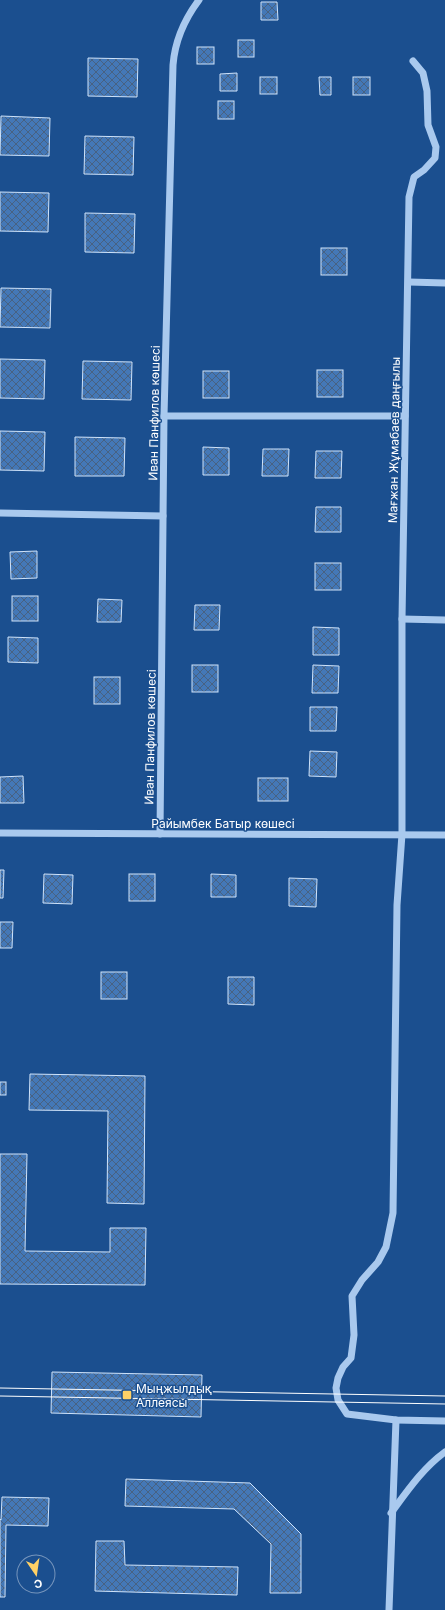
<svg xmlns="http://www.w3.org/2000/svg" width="445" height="1610" font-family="Inter,sans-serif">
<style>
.building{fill:url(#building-cross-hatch);stroke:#cfe3fa}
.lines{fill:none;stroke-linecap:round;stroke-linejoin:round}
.minor{stroke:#a9c9ee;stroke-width:7}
.tram{stroke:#fff;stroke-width:1}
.poi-dot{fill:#ffd166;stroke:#1b4f8f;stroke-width:1.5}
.labels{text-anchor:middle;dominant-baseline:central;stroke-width:3;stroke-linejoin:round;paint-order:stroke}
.street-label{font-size:12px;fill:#fff;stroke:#1b4f8f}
.poi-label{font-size:12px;fill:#fff;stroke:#1b4f8f;text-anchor:start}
</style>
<defs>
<pattern id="building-cross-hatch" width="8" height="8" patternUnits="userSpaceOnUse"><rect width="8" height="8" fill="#4478b7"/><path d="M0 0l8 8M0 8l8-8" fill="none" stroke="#486282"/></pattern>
</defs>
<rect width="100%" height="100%" fill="#1b4f8f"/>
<g class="building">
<path d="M261,2H277L278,20H261Z"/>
<rect x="238" y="40" width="16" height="17"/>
<rect x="197" y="47" width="17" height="17"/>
<path d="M88,58L138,59L137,97L88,96Z"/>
<path d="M237,73V91H220V74Z"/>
<rect x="260" y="77" width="17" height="17"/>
<path d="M319,77H331V95H320Z"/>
<rect x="353" y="77" width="17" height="18"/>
<rect x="218" y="101" width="16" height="18"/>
<path d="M1,116L50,118L49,156L0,155Z"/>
<path d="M85,136L134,137L133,175L84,174Z"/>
<path d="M0,192L49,193L48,232L0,231Z"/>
<path d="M85,213L135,214L134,253L85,252Z"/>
<rect x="321" y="248" width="26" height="27"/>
<path d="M1,288L51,289L50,328L0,327Z"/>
<path d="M0,359L45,360L44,399L0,398Z"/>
<path d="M83,361L132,362L131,400L82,399Z"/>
<rect x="317" y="370" width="26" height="27"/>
<rect x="203" y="371" width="26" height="27"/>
<path d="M0,431L45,432L44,471L0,470Z"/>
<path d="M75,437L125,438L124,476H75Z"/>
<path d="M203,447L229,448V475H203Z"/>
<path d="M263,449H289L288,476H262Z"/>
<path d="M316,451H342L341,478H315Z"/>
<path d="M316,507H341V532H315Z"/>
<path d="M37,551V578L11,579L10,552Z"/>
<rect x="315" y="563" width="26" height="27"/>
<rect x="12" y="596" width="26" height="25"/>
<path d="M98,599L122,600L121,622H97Z"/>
<path d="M195,605H220L219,630H194Z"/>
<path d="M313,627L339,628V655H313Z"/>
<path d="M8,637L38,638V663L8,662Z"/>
<rect x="192" y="665" width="26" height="27"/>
<path d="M313,665L339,666L338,693H312Z"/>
<rect x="94" y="677" width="26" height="27"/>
<path d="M310,707H337L336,731H310Z"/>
<path d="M310,751L337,752L336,777L309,776Z"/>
<path d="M23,776L24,803H0V777Z"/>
<rect x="258" y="778" width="30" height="23"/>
<path d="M0,870H4L3,898H0Z"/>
<path d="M44,874L73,875L72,904L43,903Z"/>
<rect x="129" y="874" width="26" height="27"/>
<path d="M211,874L236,875V897H211Z"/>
<path d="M289,878L317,879L316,907L289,906Z"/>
<path d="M0,922H13L12,948H0Z"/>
<rect x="101" y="972" width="26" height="27"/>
<path d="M228,977H254V1005L228,1004Z"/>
<path d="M30,1074L145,1076L144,1204L107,1203L108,1111L29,1110Z"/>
<rect x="0" y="1082" width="6" height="13"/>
<path d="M0,1154H27L25,1251L110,1252V1228H146L145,1285L0,1284Z"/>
<path d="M52,1372L202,1375L201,1417L51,1413Z"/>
<path d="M126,1479L250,1483L301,1534V1593H270L271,1544L234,1509L125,1506Z"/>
<path d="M2,1497L49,1498L48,1526L6,1525L5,1597H0V1519L1,1520Z"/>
<path d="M96,1541H124L125,1565L238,1567L237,1595L95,1591Z"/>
</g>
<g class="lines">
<g class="minor">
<path d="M413,61L423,73L427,91L428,125L436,147L435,158L424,170L414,177L409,197L402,619V834L397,905L393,1213L386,1247L378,1262L362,1280L352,1296L354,1335L351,1358L343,1367L338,1378L336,1388L338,1400L347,1414L396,1420L445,1421"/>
<path d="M409,282L445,283"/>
<path d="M164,416H405"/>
<path d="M0,513L163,516"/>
<path d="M402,619L445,620"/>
<path d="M0,833L445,835"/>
<path d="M160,834L164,416L173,65C175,40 184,20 199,0"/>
<path d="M391,1513C408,1490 423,1468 445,1452"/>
<path d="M389,1610L396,1420"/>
</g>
<g class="tram">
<path d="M0,1388L445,1396"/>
<path d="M0,1396L445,1404"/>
</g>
</g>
<rect class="poi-dot" x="122" y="1390" width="10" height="10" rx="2"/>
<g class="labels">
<g class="street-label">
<text transform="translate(154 413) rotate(-89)">Иван Панфилов көшесі</text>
<text transform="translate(394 440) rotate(-89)">Мағжан Жұмабаев даңғылы</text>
<text transform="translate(150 737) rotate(-89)">Иван Панфилов көшесі</text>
<text x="223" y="823">Райымбек Батыр көшесі</text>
</g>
<g class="poi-label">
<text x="136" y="1388">Мыңжылдық<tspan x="136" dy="14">Аллеясы</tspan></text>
</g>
</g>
<g transform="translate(36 1574) rotate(167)"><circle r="19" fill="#1b4f8f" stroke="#7695bc"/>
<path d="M0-3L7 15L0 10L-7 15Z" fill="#ffd166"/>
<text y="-6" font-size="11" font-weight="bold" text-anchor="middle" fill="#ffffff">С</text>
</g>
</svg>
